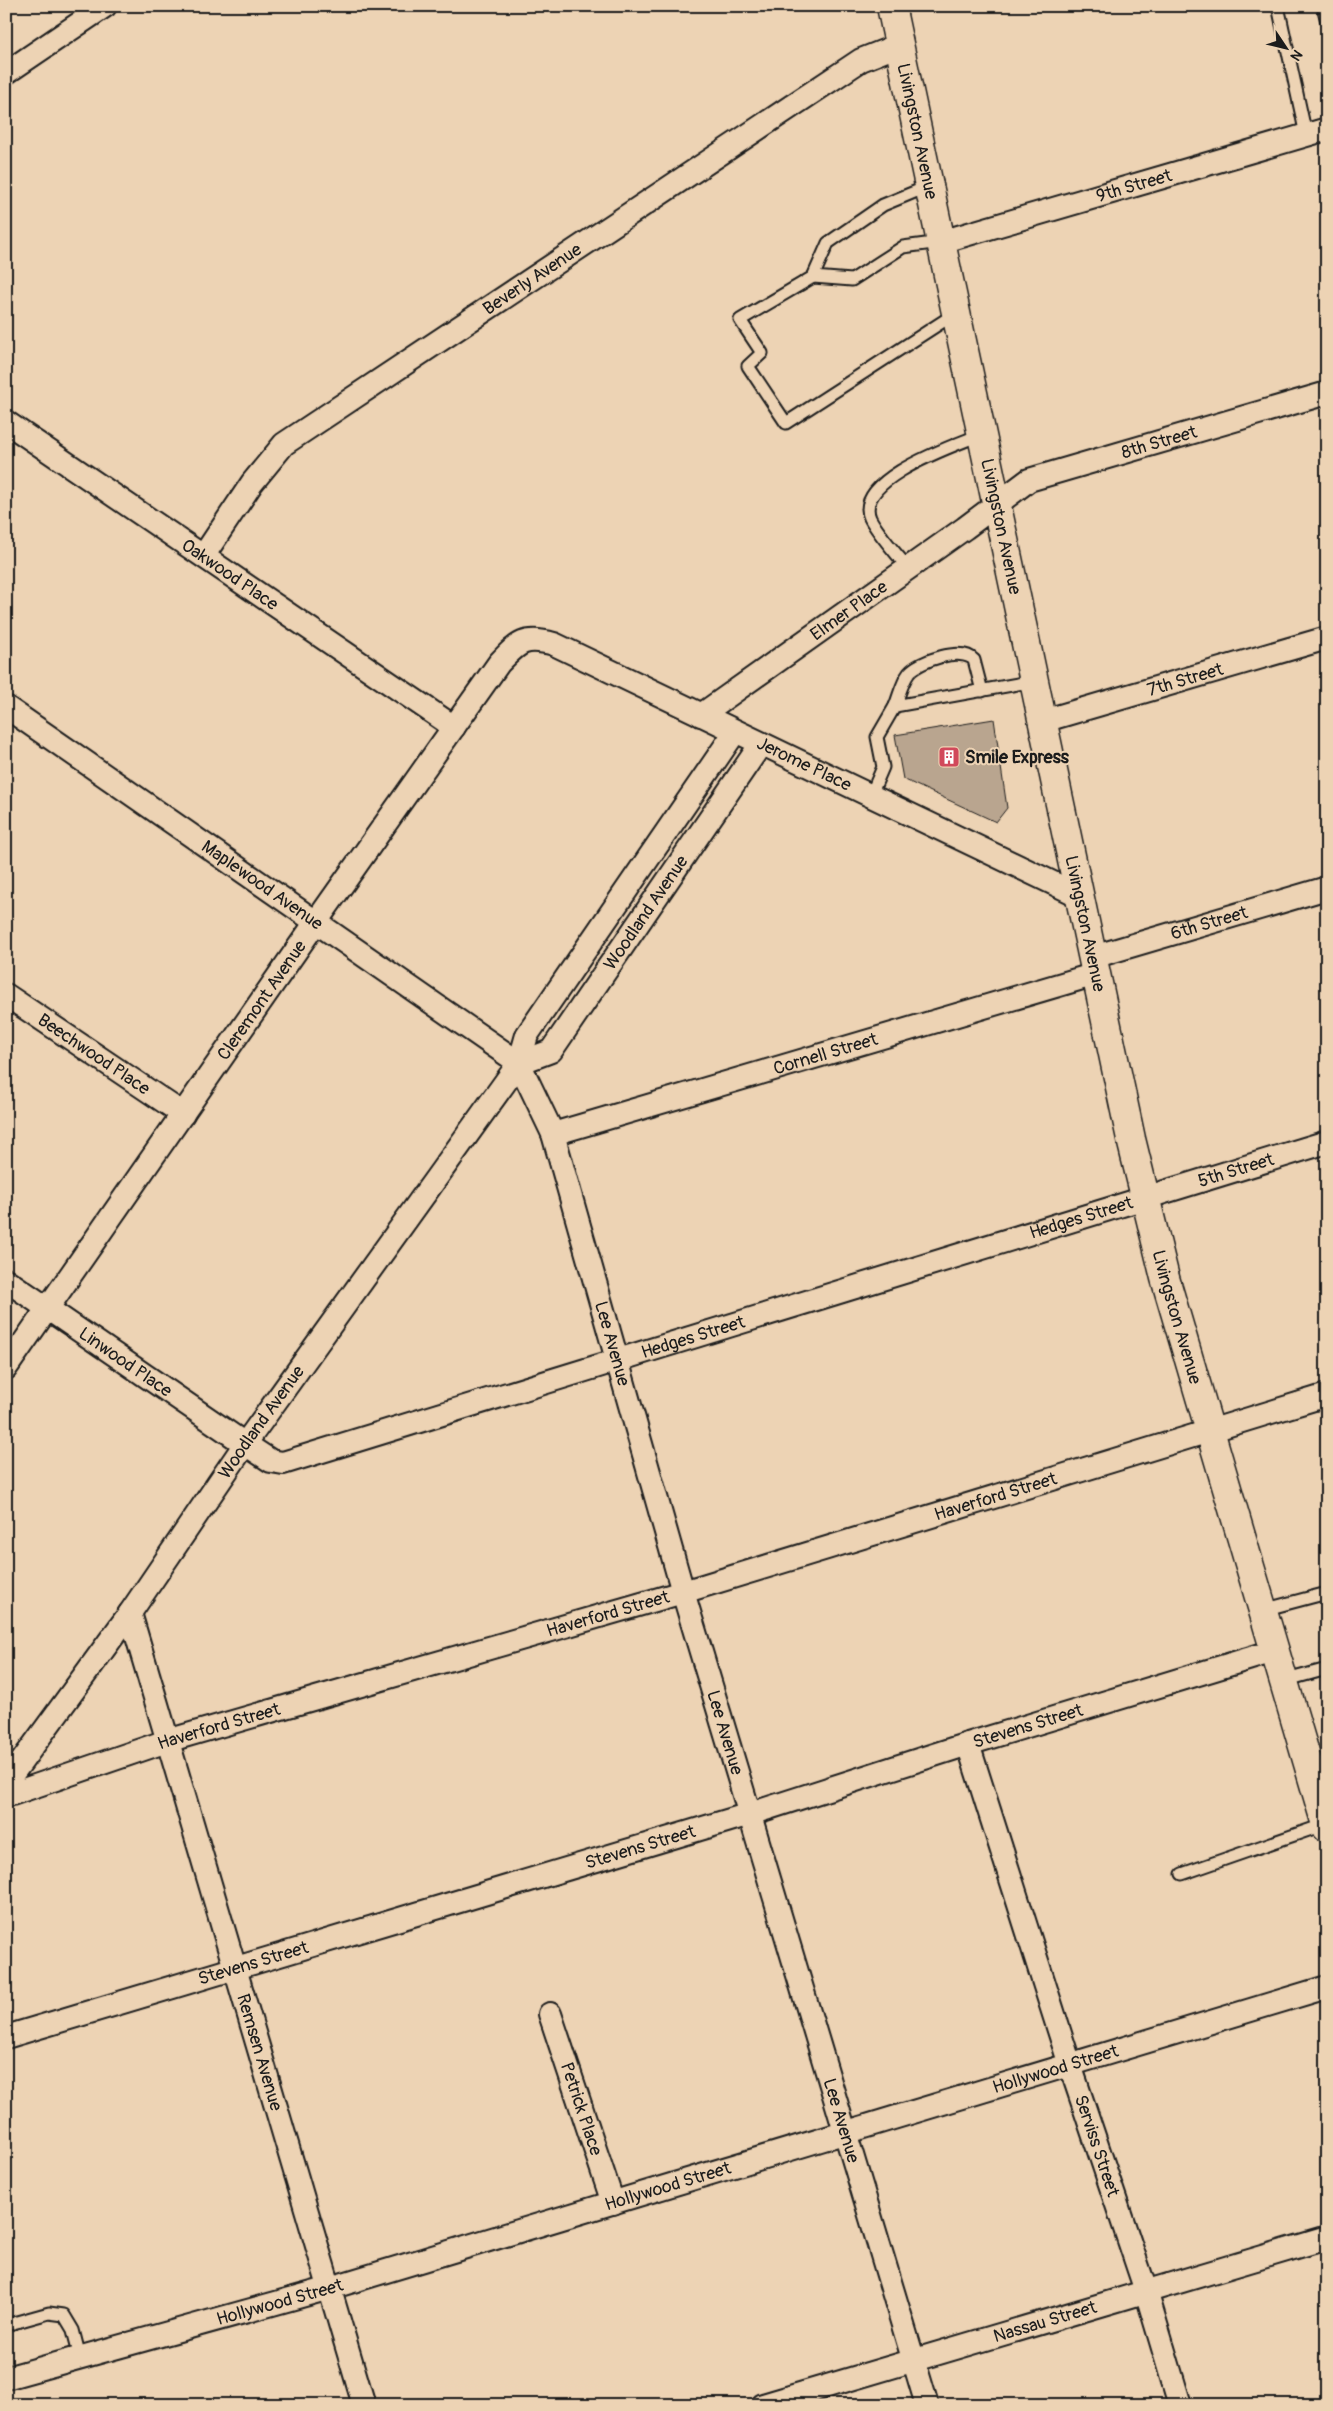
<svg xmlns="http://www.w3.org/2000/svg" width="1333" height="2411" font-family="Pangolin,sans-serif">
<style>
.building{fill:#b9a58f;stroke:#1c1c1c}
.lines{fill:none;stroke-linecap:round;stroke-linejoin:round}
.lane-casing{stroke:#1c1c1c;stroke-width:15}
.street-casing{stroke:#1c1c1c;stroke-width:26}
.secondary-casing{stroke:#1c1c1c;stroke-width:31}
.lane{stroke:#edd3b4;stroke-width:11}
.street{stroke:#edd3b4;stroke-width:22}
.secondary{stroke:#edd3b4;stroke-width:28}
.labels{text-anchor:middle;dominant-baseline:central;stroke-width:4;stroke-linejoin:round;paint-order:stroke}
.street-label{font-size:18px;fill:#1c1c1c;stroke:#edd3b4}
.poi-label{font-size:18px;font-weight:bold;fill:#1c1c1c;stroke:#edd3b4;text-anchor:start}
</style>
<rect width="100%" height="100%" fill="#edd3b4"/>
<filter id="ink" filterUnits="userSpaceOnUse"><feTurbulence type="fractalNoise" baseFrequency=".02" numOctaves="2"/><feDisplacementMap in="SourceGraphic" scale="10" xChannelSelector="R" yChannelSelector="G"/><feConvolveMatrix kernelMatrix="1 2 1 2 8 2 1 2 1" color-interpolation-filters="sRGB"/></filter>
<g filter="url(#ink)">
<path class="building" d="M994,719L1007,808L996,822L903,779L895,735Z"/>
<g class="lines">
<g class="lane-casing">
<g id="lane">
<path d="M1278,6L1306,135"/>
<path d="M1323,6L1327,22"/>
<path d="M929,186L883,205L828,243L813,277L852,280L903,247L941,242"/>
<path d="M813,277L740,320L762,353L748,366L786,423L956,313"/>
<path d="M907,567C896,553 878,534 870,518C853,479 956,445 982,434"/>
<path d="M895,706C899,696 902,682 909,673C919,661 962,646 974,660L982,691"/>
<path d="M871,795L883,767L877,737L895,706L1034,681"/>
<path d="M1263,1610L1327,1593"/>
<path d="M1283,1681L1327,1669"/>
<path d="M1182,1874L1326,1824"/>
<path d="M6,2325L49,2313L64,2315L73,2330L80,2357"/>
</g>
</g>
<g class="street-casing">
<g id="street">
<path d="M6,73L105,6"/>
<path id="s1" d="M941,242L1327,129"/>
<path id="s2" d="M6,422L454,727"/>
<path id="s3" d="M204,555L252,483L284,444L861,60L899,45"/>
<path id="s4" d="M6,707L519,1063L553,1134L683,1592L927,2405"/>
<path id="s5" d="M701,715L965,528L1029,480L1327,393"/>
<path id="s6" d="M1043,721L1327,638"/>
<path id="s7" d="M1093,957L1327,888"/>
<path id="s8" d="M6,995L183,1114"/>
<path id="s9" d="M519,1063L551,1051L761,744"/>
<path id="s10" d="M553,1134L1096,974"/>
<path id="s11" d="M6,1280L245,1444L271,1461L283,1463L1327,1142"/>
<path id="s12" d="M6,1368L316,922L499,663C519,642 525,636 554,644L1080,896"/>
<path id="s13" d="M130,1613L364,2405"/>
<path id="s14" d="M968,1744L1070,2065L1146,2291L1180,2405"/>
<path id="s15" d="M6,1783L130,1613L245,1444L519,1063L527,1035L735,732"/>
<path id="s16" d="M6,1796L167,1741L683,1592L1327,1395"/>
<path id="s17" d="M550,2014L613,2203"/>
<path id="s18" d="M6,2037L750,1814L968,1744L1274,1651"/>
<path id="s19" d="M6,2378L330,2288L1327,1987"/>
<path id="s20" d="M763,2405L1327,2238"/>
</g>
</g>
<g class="secondary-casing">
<g id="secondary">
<path id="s21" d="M891,6L1131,1139L1165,1278L1327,1828"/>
</g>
</g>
<use href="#lane" class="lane"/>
<use href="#street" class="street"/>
<use href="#secondary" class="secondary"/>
</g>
</g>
<defs>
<g id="building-square" transform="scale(1.125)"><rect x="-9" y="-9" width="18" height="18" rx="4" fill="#d1495b" stroke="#edd3b4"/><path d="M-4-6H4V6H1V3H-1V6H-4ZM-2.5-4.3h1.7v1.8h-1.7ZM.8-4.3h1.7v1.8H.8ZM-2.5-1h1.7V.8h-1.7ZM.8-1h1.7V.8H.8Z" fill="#fff"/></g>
</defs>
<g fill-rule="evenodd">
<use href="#building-square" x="949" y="757"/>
</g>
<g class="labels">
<g class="street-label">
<text stroke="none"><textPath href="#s21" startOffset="128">Livingston Avenue</textPath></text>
<text stroke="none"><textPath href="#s1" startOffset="201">9th Street</textPath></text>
<text stroke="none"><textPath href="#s3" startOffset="435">Beverly Avenue</textPath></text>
<text stroke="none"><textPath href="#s5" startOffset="539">8th Street</textPath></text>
<text stroke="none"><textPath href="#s21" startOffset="532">Livingston Avenue</textPath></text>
<text stroke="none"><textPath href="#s2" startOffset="271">Oakwood Place</textPath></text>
<text stroke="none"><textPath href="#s5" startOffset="181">Elmer Place</textPath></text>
<text stroke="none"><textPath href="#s6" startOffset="148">7th Street</textPath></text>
<text stroke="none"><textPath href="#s12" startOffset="1201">Jerome Place</textPath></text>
<text stroke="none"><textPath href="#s4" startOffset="312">Maplewood Avenue</textPath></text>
<text stroke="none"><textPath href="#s9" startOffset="202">Woodland Avenue</textPath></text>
<text stroke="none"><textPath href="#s7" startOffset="121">6th Street</textPath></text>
<text stroke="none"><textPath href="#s21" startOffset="938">Livingston Avenue</textPath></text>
<text stroke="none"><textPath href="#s12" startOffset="448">Cleremont Avenue</textPath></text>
<text stroke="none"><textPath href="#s8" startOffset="106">Beechwood Place</textPath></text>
<text stroke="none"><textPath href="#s10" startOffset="284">Cornell Street</textPath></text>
<text stroke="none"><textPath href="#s11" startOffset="1330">5th Street</textPath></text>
<text stroke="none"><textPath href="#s11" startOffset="1168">Hedges Street</textPath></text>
<text stroke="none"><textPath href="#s21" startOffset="1342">Livingston Avenue</textPath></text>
<text stroke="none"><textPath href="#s11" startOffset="762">Hedges Street</textPath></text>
<text stroke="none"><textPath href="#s4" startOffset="921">Lee Avenue</textPath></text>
<text stroke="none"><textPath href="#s11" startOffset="145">Linwood Place</textPath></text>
<text stroke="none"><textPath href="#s15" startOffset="442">Woodland Avenue</textPath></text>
<text stroke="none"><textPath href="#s16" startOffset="1034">Haverford Street</textPath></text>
<text stroke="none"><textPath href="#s16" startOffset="629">Haverford Street</textPath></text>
<text stroke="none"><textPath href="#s18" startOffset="1068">Stevens Street</textPath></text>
<text stroke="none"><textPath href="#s16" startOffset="224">Haverford Street</textPath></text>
<text stroke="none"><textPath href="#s4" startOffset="1326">Lee Avenue</textPath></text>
<text stroke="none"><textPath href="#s18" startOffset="662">Stevens Street</textPath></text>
<text stroke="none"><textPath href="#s18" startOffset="258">Stevens Street</textPath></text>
<text stroke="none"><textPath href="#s13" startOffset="458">Remsen Avenue</textPath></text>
<text stroke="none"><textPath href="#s19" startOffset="1094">Hollywood Street</textPath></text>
<text stroke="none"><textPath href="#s17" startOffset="100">Petrick Place</textPath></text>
<text stroke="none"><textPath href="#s4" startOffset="1731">Lee Avenue</textPath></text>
<text stroke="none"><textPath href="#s14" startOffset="422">Serviss Street</textPath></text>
<text stroke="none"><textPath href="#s19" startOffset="689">Hollywood Street</textPath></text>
<text stroke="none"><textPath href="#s19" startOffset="284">Hollywood Street</textPath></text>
<text stroke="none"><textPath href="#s20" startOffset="294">Nassau Street</textPath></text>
</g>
<g class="poi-label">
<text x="965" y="757">Smile Express</text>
</g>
</g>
<rect width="1333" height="2411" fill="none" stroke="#edd3b4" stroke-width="25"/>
<rect x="12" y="12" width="1308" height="2386" fill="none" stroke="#1c1c1c" stroke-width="2" filter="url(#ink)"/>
<g transform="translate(1286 48) rotate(125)" stroke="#edd3b4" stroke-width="4" paint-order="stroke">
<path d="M0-4L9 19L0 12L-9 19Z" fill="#1c1c1c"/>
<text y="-8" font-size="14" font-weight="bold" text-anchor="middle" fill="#1c1c1c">N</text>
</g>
</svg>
